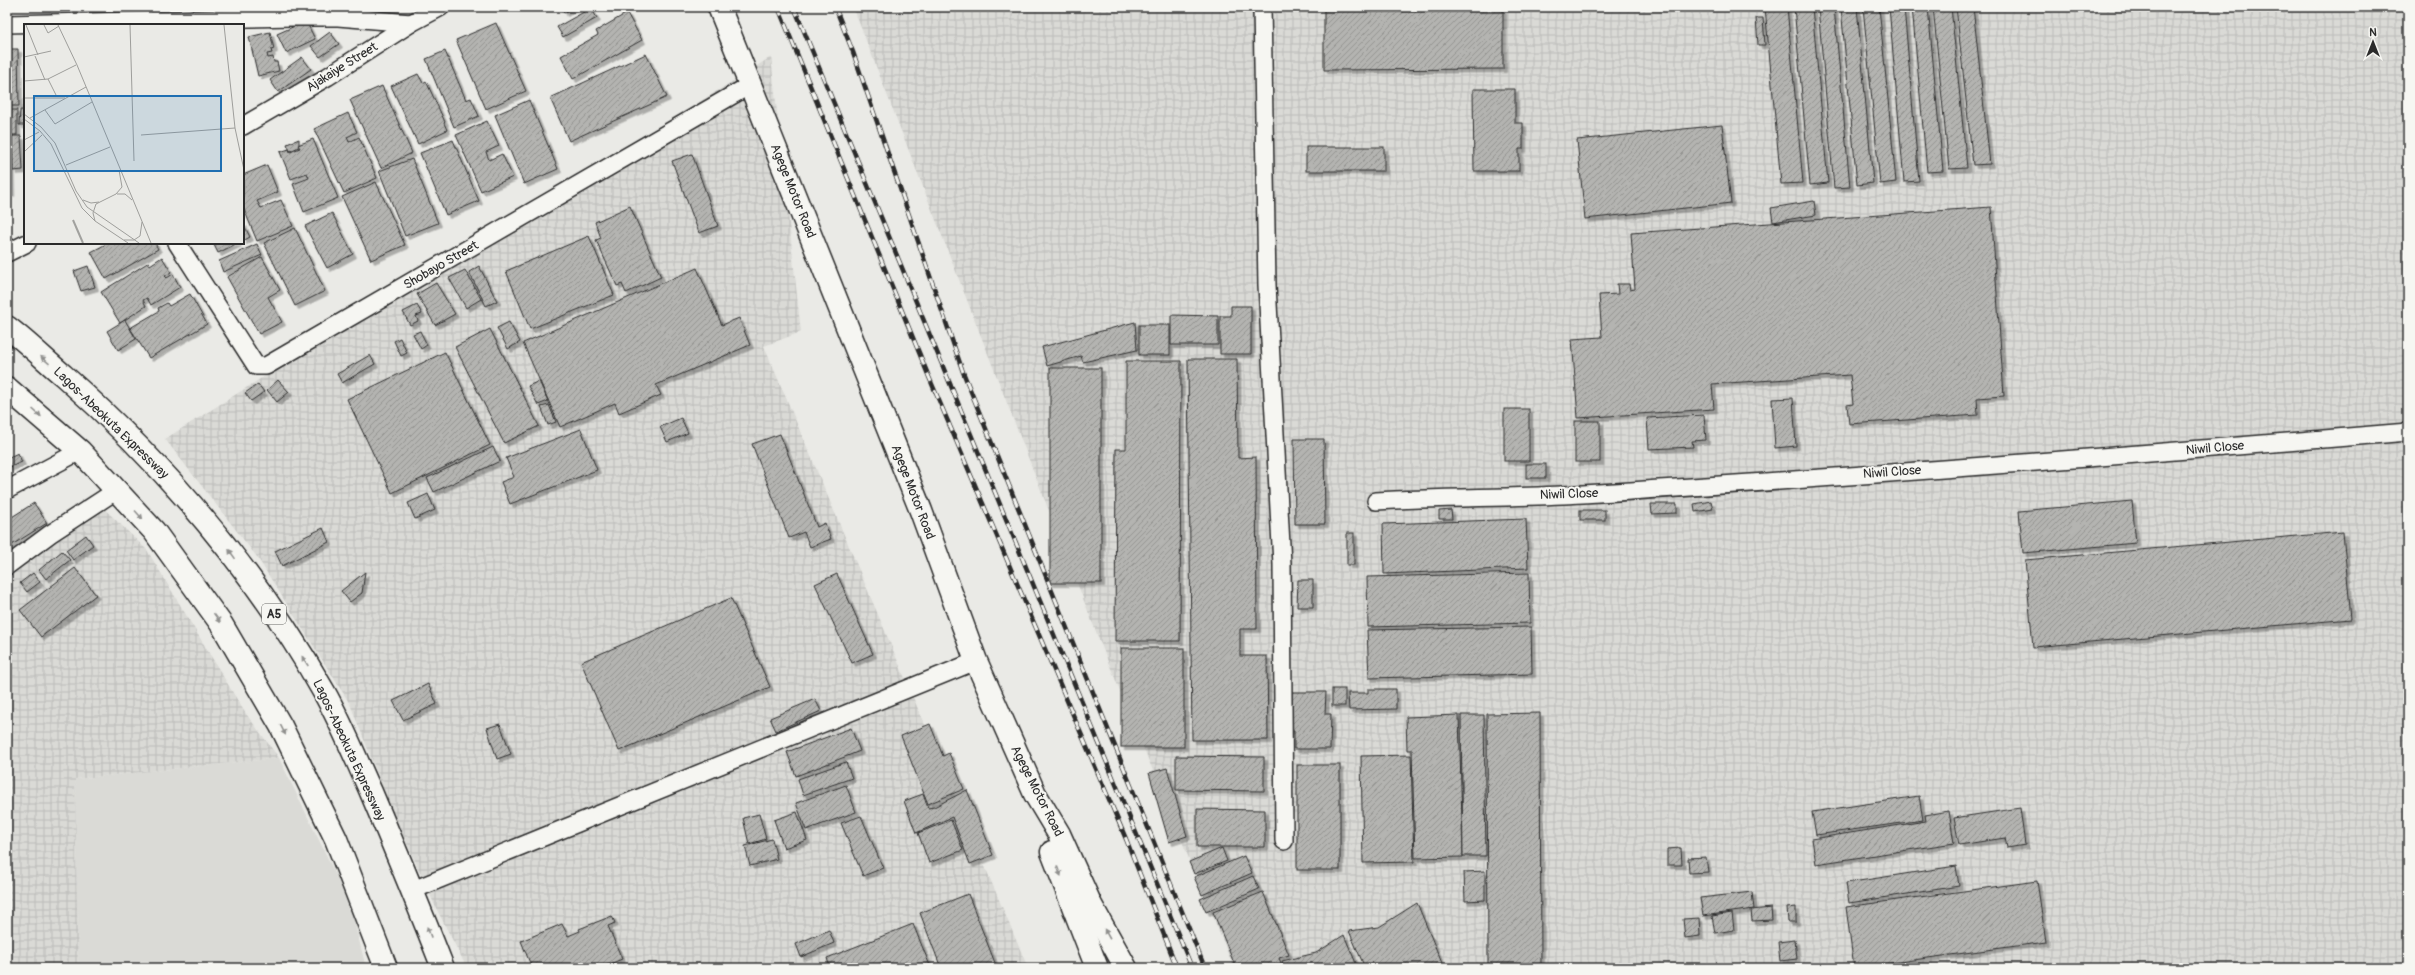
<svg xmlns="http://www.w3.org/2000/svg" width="2415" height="975" font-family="Pangolin,sans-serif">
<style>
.built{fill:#dadad6}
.industrial{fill:url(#industrial-grid)}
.building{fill:url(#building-hatch);stroke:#2b2b2b;filter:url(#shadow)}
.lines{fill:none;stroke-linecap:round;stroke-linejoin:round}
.minor-casing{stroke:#2b2b2b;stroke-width:20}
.secondary-casing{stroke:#2b2b2b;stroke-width:25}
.trunk-casing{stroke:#2b2b2b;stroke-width:25}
.minor{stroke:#f6f6f2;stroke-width:17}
.secondary{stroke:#f6f6f2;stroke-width:22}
.trunk{stroke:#f6f6f2;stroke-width:22}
.rail-casing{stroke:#2b2b2b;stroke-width:4.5}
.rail{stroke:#f6f6f2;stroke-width:3;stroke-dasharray:9;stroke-linecap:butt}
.oneway{fill:#90908e}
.labels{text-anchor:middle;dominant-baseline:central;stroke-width:4;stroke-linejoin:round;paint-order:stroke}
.shield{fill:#f6f6f2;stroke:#686867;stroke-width:1}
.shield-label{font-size:12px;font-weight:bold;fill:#2b2b2b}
.street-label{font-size:13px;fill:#2b2b2b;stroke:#f6f6f2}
.inset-river{fill:none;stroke:#a1a19e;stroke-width:2}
.inset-road{fill:none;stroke:#9e9e9b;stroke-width:1}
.view{fill:#1f6fb2;fill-opacity:0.15;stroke:#1f6fb2;stroke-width:2}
.inset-edge{fill:none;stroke:#2b2b2b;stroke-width:2}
</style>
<defs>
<pattern id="industrial-grid" width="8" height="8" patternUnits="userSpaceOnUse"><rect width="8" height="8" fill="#dadad6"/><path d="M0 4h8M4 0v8" fill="none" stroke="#bbbbb8"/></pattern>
<pattern id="building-hatch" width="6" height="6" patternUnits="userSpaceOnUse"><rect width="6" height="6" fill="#b4b4b1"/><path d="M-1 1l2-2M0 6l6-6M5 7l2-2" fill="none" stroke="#939390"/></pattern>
<filter id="shadow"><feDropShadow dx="3.5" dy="3.5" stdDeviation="0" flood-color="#0004"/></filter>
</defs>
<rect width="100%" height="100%" fill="#eaeae6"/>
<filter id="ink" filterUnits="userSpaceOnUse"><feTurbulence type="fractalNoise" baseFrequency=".025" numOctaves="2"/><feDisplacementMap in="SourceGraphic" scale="8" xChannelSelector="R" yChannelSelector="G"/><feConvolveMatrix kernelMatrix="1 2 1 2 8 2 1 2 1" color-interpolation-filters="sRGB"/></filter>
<g filter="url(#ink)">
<path class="built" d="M279,758L350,904L366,968H78L75,779Z"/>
<g class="industrial">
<path d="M853,7H2408V968H1234L1100,642Z"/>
<path d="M771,57L801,332L764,346L1028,968H467L436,908L391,808L350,704L257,557L165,439Z"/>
<path d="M90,495L147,550L244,711L279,758L75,779L78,968H7V562Z"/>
</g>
<g class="building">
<path d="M561,7H575L564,13Z"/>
<path d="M1324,7H1379V11L1503,10V69L1324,70Z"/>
<path d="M1765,7H1787L1803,183L1781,184Z"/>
<path d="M1794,7H1812L1828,183L1810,185Z"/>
<path d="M1818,7H1834L1850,187L1834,188Z"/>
<path d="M1841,7H1857L1873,183L1857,185Z"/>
<path d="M1863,7H1879L1896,182L1880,184Z"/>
<path d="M1889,7H1904L1919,181L1904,182Z"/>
<path d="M1912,7H1928L1943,171L1927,172Z"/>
<path d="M1933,7H1951L1967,168L1949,169Z"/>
<path d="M1956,7H1973L1990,164L1973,165Z"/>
<path d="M591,8L597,18L563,37L557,27Z"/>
<path d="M627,13L642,40L573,79L561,56L598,35L596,31Z"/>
<path d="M1756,18H1763L1765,45H1758Z"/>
<path d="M306,21L315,39L286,53L277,34Z"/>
<path d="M496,23L526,91L486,109L456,40Z"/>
<path d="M270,32L274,49L271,50L272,53L267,54L268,58L273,57L274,62H277L279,71L258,76L249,37Z"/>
<path d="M330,32L339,44L320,57L311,46Z"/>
<path d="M7,49H18L19,106H7Z"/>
<path d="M445,51L466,100L471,98L479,116L454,127L426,59Z"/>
<path d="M646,54L667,97L569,141L550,98Z"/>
<path d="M302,57L311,69L278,92L270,80Z"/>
<path d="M418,74L423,83L426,81L445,122L444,123L447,130L418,144L391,86Z"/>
<path d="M382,86L412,153L381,168L350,100Z"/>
<path d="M1473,89H1515V123H1523V149H1519V171H1474Z"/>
<path d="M529,100L558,169L524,184L495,115Z"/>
<rect x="7" y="110" width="10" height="25"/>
<path d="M20,110H25V125H19Z"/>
<path d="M348,113L357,132L347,137L349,142L359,137L377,178L344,193L314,129Z"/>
<path d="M487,121L499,146L486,152L489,160L502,154L513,177L481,191L456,135Z"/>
<path d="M1722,125L1731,203L1585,219L1577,140Z"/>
<path d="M12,136H21L23,170L13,171Z"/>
<path d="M7,137H10L11,193H7Z"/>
<path d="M299,139V147L290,151L287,144Z"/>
<path d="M313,139L338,198L304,212L293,184L309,178L307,173L291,179L280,152L289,149L290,152L300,148L298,145Z"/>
<path d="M453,140L479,201L446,215L420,153Z"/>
<rect x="1306" y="147" width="78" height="24"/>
<path d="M692,154L718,226L699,233L672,161Z"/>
<path d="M412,159L438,223L405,236L379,171Z"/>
<path d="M267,165L278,192L257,201L261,208L281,200L293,226L257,241L243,207V175Z"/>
<path d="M376,182L405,245L371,260L342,197Z"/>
<path d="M1814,201L1816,215L1773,222L1771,208Z"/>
<path d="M630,206L661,277L626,293L622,284L617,286L596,240L601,238L595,222Z"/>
<path d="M1991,207L2004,396L1977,398L1978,415L1849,424L1847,405L1853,404L1850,375L1712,384L1714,409L1578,418L1572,339L1602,337L1599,295L1618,294L1617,284H1629L1630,290L1635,289L1631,233Z"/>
<path d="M332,213L353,254L327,268L305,226Z"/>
<path d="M243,223L250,237L243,241Z"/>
<path d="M295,228L325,291L295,306L264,243Z"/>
<path d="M589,236L614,295L530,329L506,271Z"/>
<path d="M108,243H155L158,249L106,279L91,252Z"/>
<path d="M213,243H238L218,253Z"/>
<path d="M257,244L262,255L223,272L219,261Z"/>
<path d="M162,257L171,272L165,276L167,278L173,274L180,287L151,305L147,298L143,300L146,306L120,323L101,292L149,262L150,265Z"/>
<path d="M262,257L280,290L268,297L282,322L259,334L227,277Z"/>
<path d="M88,266L95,287L81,291L74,271Z"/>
<path d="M479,266L497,301L486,306L469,272Z"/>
<path d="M697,268L722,325L739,318L750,345L656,385L661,395L619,413L615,403L560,427L523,343Z"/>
<path d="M465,270L481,299L466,308L449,278Z"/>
<path d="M436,283L455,314L435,325L417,294Z"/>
<path d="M190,294L207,324L149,358L130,328L159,311L158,308L167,303L169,306Z"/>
<path d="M417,305L422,314L416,316L418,321L410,325L403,312Z"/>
<path d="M1231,306H1251V354H1220V316H1231Z"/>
<path d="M1171,315L1218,316V345H1171Z"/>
<path d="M125,320L136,339L118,350L107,331Z"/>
<path d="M509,322L520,342L508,349L497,328Z"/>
<path d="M1135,322L1137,350L1083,362L1081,356L1047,366L1042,347Z"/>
<rect x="1139" y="325" width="31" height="30"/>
<path d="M490,329L539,426L504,443L455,347Z"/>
<path d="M420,331L427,345L421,349L413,334Z"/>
<path d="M400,338L407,353L401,356L394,341Z"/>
<path d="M445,352L490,445L392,493L347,399Z"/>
<path d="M370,355L375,364L342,383L337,374Z"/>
<path d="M1188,359H1237L1238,458L1256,457L1257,629H1240V656H1267L1268,740H1192Z"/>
<path d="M1126,361H1181L1180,641H1115L1116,449H1126Z"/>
<rect x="1050" y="368" width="51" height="215"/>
<path d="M278,380L289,392L277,402L267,390Z"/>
<path d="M539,381L548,401L538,405L528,386Z"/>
<path d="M258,384L264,392L251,401L245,393Z"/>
<path d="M1793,398L1796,446L1775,448L1772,399Z"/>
<path d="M549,405L556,422L548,425L541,407Z"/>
<rect x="1504" y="409" width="25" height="52"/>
<path d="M1704,415L1706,440L1692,441L1693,447L1649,449L1647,418Z"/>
<path d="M681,418L688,433L667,442L660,427Z"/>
<rect x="1575" y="421" width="25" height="41"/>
<path d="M581,429L597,470L510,504L501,482L514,477L506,458Z"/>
<path d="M780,434L817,527L825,523L831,539L810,547L804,532L789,538L752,444Z"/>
<path d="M1294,439H1324L1325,524H1295Z"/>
<path d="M493,447L500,461L434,492L427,478Z"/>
<path d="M18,453L22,462L8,468L7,458Z"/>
<rect x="1526" y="464" width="20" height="14"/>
<path d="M428,494L435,510L415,519L408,503Z"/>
<path d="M1711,501L1713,509L1695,512L1694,504Z"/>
<path d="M2132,501L2136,543L2023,553L2019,511Z"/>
<path d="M34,503L47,523L7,548V520Z"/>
<path d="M1651,504H1677V513L1652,514Z"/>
<path d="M1451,510L1452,519H1439V511Z"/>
<rect x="1580" y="510" width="25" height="10"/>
<path d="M1526,519L1528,568L1384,574L1383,524Z"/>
<path d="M323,528L329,542L282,566L275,551Z"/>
<path d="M2343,532L2351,619L2033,647L2025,560Z"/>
<rect x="1347" y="533" width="7" height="32"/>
<path d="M86,535L93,545L73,560L66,550Z"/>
<path d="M62,551L70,560L46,579L39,570Z"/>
<path d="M75,568L96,595L41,637L20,610Z"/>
<path d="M365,572L362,593L350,602L341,591Z"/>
<path d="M33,573L40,582L27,592L20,583Z"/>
<path d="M1529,573L1530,623L1368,627L1367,577Z"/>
<path d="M837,574L873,654L852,663L815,584Z"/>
<path d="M1298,580H1313V607H1297Z"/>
<path d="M731,598L770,687L619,751L581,662Z"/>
<path d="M1531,627L1532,674L1369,678L1367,630Z"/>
<rect x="1121" y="648" width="63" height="99"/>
<path d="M428,684L437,704L403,720L393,701Z"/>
<rect x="1332" y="689" width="13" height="17"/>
<path d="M1368,689H1396V709L1349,710L1348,693H1368Z"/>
<path d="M1286,692H1326L1325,714H1331L1330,749H1294V731L1285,730Z"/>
<path d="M815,699L821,711L776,731L770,718Z"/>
<path d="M1540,713L1541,968H1488L1487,714Z"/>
<path d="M1459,715L1463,857L1415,858L1412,750H1407L1406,717Z"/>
<path d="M1461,715H1484L1486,856H1463Z"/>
<path d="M500,724L511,754L497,759L487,728Z"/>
<path d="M930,724L943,756L949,753L964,789L928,804L901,736Z"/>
<path d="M851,728L860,751L796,776L787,752Z"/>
<path d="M1411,755L1414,862L1363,863L1361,756Z"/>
<path d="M1176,756L1264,757V791L1176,790Z"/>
<path d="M846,762L852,778L803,795L798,779Z"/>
<rect x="1297" y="765" width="43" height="105"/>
<path d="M1167,768L1187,836L1169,842L1149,773Z"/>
<path d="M846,785L856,812L806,830L796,803Z"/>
<path d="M967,790L993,855L970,864L952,817L916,833L904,801L923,794L928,808L934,807Z"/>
<path d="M1919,796L1923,820L1816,835L1812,812Z"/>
<path d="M2020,808L2025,845L2007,848L2005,838L1959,845L1954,818Z"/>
<path d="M1197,809L1265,810V847H1197Z"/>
<path d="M1949,811L1954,843L1816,864L1812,839L1926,821L1925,815Z"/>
<path d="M797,812L807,840L784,848L774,820Z"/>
<path d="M759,814L766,839L749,844L743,818Z"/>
<path d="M861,816L883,868L863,876L841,823Z"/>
<path d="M951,820L963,850L929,863L918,833Z"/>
<path d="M772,839L777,859L750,866L745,846Z"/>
<path d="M1222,848L1227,861L1194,874L1189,862Z"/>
<path d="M1681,848L1682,865H1667V849Z"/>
<path d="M1244,856L1252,873L1202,895L1194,877Z"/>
<path d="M1706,857L1708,872L1689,873L1688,858Z"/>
<path d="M1956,866L1959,886L1849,903L1846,883Z"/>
<path d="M1485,871V900L1465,901L1464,872Z"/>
<path d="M1253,876L1259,889L1206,912L1200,899Z"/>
<path d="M2037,881L2046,942L1854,968L1846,907Z"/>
<path d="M1263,892L1289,955L1279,958L1283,968H1236L1213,912Z"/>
<path d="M1752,892L1754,909L1703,916L1700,898Z"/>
<path d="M968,894L997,968H941L920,913Z"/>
<path d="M1417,903L1444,968H1365L1349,931L1379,927Z"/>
<path d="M1796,907V922H1788L1787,908Z"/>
<path d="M1771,908L1772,920L1752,921L1751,910Z"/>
<path d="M1732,913L1734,930L1715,933L1712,916Z"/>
<path d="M612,916L615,923L608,926L622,959L600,968H532L521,941L562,924L568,936L580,931L579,929Z"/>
<path d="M1699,918L1700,936L1685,938L1683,919Z"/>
<path d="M913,924L931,968H830L827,958Z"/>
<path d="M829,930L834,943L801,957L796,944Z"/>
<path d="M1344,935L1358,968H1285L1282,961L1316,953Z"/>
<path d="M1795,940L1797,959L1780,961L1778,942Z"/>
</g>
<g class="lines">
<g class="minor-casing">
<g id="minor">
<path d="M1262,7L1267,285L1282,564L1284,841"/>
<path d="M7,24L293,17H338L411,23"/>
<path d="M243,126L327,77L411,23L441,7"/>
<path d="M177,243L256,366H266L750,85"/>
<path d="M7,253L27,243"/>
<path d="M7,490L80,451"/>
<path d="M1376,501C1445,497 1514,498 1583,494C1859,477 2133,455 2408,432"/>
<path d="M7,566L50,534L117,490"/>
<path d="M413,890L976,661"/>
</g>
</g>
<g class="secondary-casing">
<g id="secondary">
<path d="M719,7L921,511L976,661L1035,794L1059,834L1091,905L1126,968"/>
<path d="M1052,852L1097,968"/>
</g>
</g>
<g class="trunk-casing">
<g id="trunk">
<path d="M7,327C27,342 45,360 64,376C167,467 256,572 324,692C342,724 356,759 371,792C396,851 420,909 443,968"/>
<path d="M7,388L80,451L154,531L222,625L281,726L336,839L386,968"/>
</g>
</g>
<use href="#minor" class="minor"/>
<use href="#secondary" class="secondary"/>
<use href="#trunk" class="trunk"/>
<g class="rail-casing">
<g id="rail">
<path d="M778,7L929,377L1126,839L1177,968"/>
<path d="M794,7L1192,968"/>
<path d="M835,7L853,52L963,372L1205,968"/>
</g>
</g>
<use href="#rail" class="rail"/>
</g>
<defs><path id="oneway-solid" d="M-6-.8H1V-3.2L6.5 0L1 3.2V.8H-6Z"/></defs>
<g class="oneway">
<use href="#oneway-solid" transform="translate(45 360) rotate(-139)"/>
<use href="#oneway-solid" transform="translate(37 413) rotate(42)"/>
<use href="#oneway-solid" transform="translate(139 515) rotate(48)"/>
<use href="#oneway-solid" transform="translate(232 554) rotate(-125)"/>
<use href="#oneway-solid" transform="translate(217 618) rotate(54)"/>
<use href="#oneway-solid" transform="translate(305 661) rotate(-123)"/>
<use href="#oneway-solid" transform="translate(283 730) rotate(63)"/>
<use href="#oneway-solid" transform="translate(1059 871) rotate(69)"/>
<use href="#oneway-solid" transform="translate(429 932) rotate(-111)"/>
<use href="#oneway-solid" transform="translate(1107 934) rotate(-119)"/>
</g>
</g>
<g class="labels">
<rect class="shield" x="262" y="604" width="24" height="20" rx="3"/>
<g class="shield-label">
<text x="274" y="614">A5</text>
</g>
<g class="street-label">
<text transform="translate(342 67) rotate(-32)">Ajakaiye Street</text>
<text transform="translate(793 191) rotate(68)">Agege Motor Road</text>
<text transform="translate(441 265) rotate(-30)">Shobayo Street</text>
<text transform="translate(111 423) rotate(44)">Lagos-Abeokuta Expressway</text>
<text transform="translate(2215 448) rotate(-5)">Niwil Close</text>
<text transform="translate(1892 472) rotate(-4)">Niwil Close</text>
<text transform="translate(913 492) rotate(69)">Agege Motor Road</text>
<text transform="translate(1569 494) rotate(-2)">Niwil Close</text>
<text transform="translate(349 750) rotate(65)">Lagos-Abeokuta Expressway</text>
<text transform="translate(1037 791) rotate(63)">Agege Motor Road</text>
</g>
</g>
<g transform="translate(24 24)">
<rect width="220" height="220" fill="#eaeae6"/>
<path class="inset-river" d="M49,196L59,219"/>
<path class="inset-road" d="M2,1L14,31M20,1L24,9L35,2M34,1L53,41L127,219M106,1L110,137M200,1L211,104L220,146M11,32L21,56M0,33L27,27M24,55L33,73M0,57L24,55L52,41M0,74H41M21,86L31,100L68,78M0,90L17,103L31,119L52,167L63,183L115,219M6,94L62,63M0,95L16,107L27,120L58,184L71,197L104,219M117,111L211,104M0,116L15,108M0,128L18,111M42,141L86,123M93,170H101L108,176M59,176L67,179L75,178M71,197L69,189L72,180L92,170L98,163L95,146M100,216H110L116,212L118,198"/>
<path class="view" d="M10,72H197V147H10Z"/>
<rect width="220" height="220" class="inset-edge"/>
</g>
<rect width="2415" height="975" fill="none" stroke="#f6f6f2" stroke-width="24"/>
<rect x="12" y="12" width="2391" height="951" fill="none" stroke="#2b2b2b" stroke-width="1.5" filter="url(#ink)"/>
<g transform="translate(2373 42)" stroke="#f6f6f2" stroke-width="3" paint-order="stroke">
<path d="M0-3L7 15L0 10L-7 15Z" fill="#2b2b2b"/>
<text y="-6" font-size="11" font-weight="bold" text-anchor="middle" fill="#2b2b2b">N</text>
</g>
</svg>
